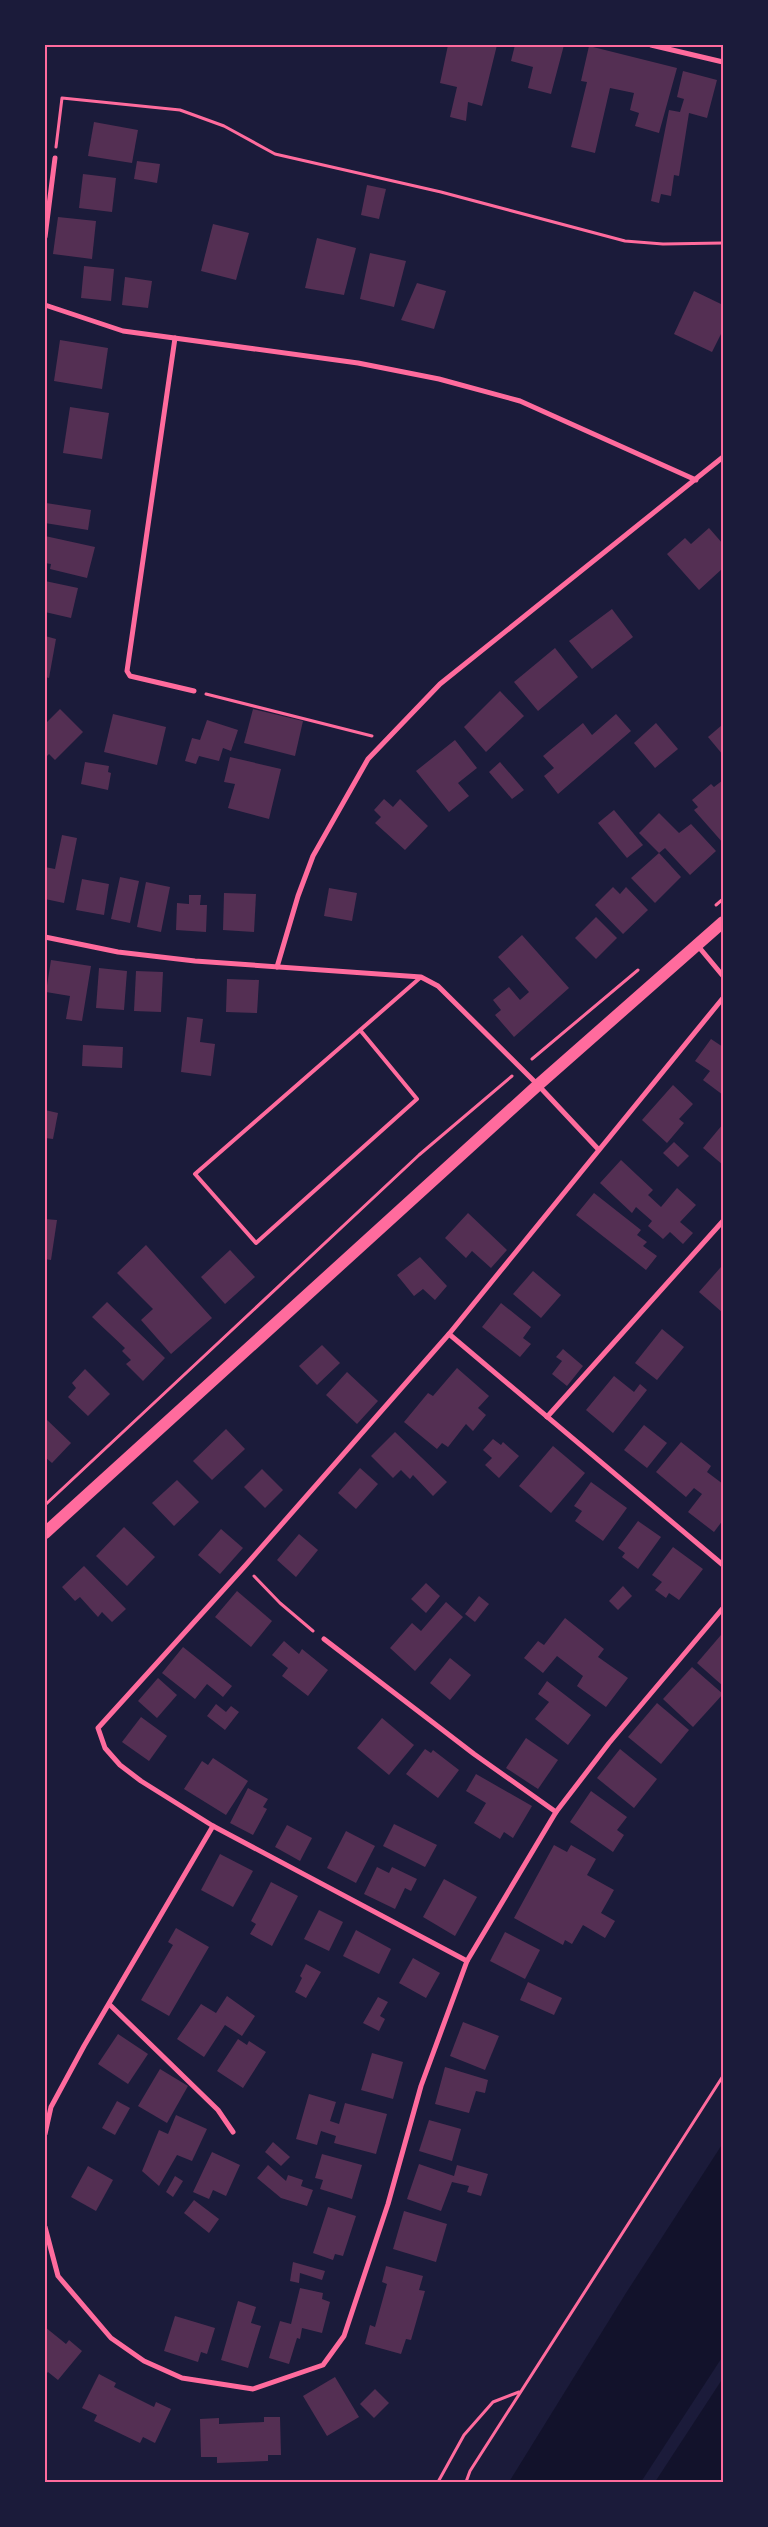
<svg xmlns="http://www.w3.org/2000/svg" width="768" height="2527" font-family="'IBM Plex Serif',serif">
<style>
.water{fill:#12122b}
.pier{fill:#1b1b3a}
.building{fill:#542f53}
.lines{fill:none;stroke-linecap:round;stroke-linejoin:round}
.path{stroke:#ff6b9d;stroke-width:3}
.service{stroke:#ff6b9d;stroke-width:4}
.minor{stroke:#ff6b9d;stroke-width:5}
.primary{stroke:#ff6b9d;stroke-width:12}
.neatline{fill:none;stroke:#ff6b9d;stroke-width:2}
</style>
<rect width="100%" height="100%" fill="#1b1b3a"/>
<path class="water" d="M723,2143V2482H509L626,2293Z"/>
<path class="pier" d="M723,2356V2378L655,2482H641Z"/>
<g class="building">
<path d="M448,45H497L482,106L468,102L466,121L450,117L457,87L440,83Z"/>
<path d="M515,45H564L551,94L528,88L533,67L511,61Z"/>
<path d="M589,46L677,68L659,133L635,126L639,113L630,110L634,93L610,88L595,153L571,147L587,82L581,81Z"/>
<path d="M683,71L717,80L707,118L689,113L679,176L674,175L671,196L661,194L659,203L651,201L669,110L680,112L684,99L677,97Z"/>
<path d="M94,122L138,130L132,163L88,156Z"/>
<path d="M137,161L160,164L157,183L134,179Z"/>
<path d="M83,174L116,178L112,212L79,208Z"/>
<path d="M367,185L386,189L379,219L361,215Z"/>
<path d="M58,217L96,221L92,259L53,254Z"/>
<path d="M213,224L249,233L236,280L201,271Z"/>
<path d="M317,238L356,248L344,295L305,288Z"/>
<path d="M370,253L406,261L394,307L360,299Z"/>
<path d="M84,266L114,269L111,301L81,298Z"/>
<path d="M125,277L152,281L148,308L122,305Z"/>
<path d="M417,283L446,291L434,329L401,320Z"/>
<path d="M694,291L723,305V330L712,352L674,334Z"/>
<path d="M60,340L108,348L102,389L54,381Z"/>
<path d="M70,407L109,413L102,459L63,453Z"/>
<path d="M46,503L91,510L88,530L45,523Z"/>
<path d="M709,528L723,544V568L699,590L667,554L685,538L691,544Z"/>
<path d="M45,536L95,547L87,578L50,569L51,564L45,563Z"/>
<path d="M45,581L78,588L71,618L45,612Z"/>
<path d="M612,609L633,637L592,669L569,641Z"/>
<path d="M45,636L56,639L49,678L45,677Z"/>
<path d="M555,648L578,677L538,711L514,682Z"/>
<path d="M500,691L524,716L486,752L464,727Z"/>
<path d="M60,709L83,732L55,760L49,754L45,758V724Z"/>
<path d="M253,709L303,721L295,756L244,743Z"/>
<path d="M113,714L166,727L157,765L104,752Z"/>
<path d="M616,714L631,731L558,794L544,776L554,768L543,756L583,723L592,735Z"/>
<path d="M207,720L238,730L231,751L223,748L219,761L199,756L196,764L185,761L192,738L200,740Z"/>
<path d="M656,723L678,749L655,768L634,743Z"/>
<path d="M722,725L723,726V755L708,737Z"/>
<path d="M455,740L477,768L458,783L469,796L449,812L416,771Z"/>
<path d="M230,757L281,769L269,819L228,808L235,784L224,782Z"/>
<path d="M85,762L109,766L108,772L111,773L108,790L81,784Z"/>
<path d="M500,762L524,790L512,799L489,772Z"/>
<path d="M723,780V843L694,810L698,807L692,800L711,784L714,787Z"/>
<path d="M384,799L393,807L400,799L428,826L405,850L375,823L381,817L374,810Z"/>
<path d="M614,810L643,845L627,858L598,823Z"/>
<path d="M659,813L679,833L691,824L716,851L690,875L665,848L659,853L639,833Z"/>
<path d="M62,835L77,838L64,903L45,899V867L55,869Z"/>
<path d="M659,853L681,877L655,903L631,878Z"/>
<path d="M120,877L139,881L130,923L111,919Z"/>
<path d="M82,879L109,884L104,915L76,910Z"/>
<path d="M146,882L170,887L161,932L137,927Z"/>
<path d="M613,887L620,894L626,887L648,910L623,934L595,905Z"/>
<path d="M329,888L357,893L352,921L324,916Z"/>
<path d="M224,893L256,894L254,932L223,930Z"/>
<path d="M189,895H201L200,905H207L206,932L176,930L177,903L189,904Z"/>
<path d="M596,917L617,938L596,959L575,938Z"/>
<path d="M522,935L569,988L514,1037L495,1015L501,1010L493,1000L509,987L520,1000L529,992L498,957Z"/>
<path d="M51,960L91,966L82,1021L66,1019L70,996L46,992Z"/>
<path d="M99,968L127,971L124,1010L96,1008Z"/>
<path d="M136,971L163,972L161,1012L134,1011Z"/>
<path d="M227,979L259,980L257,1013L226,1012Z"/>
<path d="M187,1017L203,1019L200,1042L215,1044L211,1076L181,1072Z"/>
<path d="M711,1039L723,1047V1095L703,1080L710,1071L695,1061Z"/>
<path d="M83,1045L123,1047L122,1068L82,1066Z"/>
<path d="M673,1085L693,1104L679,1119L684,1123L667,1143L642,1120Z"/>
<path d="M45,1110L58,1113L53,1139L45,1138Z"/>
<path d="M723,1124V1165L703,1148Z"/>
<path d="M674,1142L689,1156L678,1167L663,1153Z"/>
<path d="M621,1160L653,1190L648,1195L661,1207L677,1188L696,1205L680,1222L693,1233L683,1244L670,1232L663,1239L648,1226L652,1221L636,1207L632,1213L600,1183Z"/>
<path d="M594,1193L641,1230L637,1235L647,1242L643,1246L657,1256L646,1270L576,1215Z"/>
<path d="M468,1213L507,1250L491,1268L472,1251L466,1258L445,1238Z"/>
<path d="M45,1219L57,1220L51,1260L45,1259Z"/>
<path d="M146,1245L212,1318L171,1354L141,1320L153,1309L117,1273Z"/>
<path d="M230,1250L255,1277L225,1304L201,1277Z"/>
<path d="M420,1257L447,1286L435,1300L423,1289L414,1296L397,1275Z"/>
<path d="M721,1267L723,1268V1313L699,1292Z"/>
<path d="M533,1271L561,1295L541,1318L513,1294Z"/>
<path d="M107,1302L165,1358L143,1381L126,1364L131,1360L122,1351L125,1348L92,1317Z"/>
<path d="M501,1303L531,1327L523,1338L531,1344L520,1357L482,1327Z"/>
<path d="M662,1329L684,1347L657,1380L635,1363Z"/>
<path d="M322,1345L340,1363L317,1385L299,1366Z"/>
<path d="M563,1349L583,1366L567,1386L552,1374L562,1361L556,1357Z"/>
<path d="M457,1368L489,1396L478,1408L486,1415L473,1431L466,1424L448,1447L442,1443L437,1449L404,1422L428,1393L433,1396Z"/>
<path d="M85,1369L110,1394L88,1416L68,1397L76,1388L72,1383Z"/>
<path d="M347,1372L378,1401L357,1424L326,1395Z"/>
<path d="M614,1376L634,1392L640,1384L647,1390L613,1433L586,1410Z"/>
<path d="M45,1418L71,1443L52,1463L45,1457Z"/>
<path d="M644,1425L667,1443L647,1468L624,1450Z"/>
<path d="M226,1429L245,1449L212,1480L193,1461Z"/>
<path d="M395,1432L447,1482L433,1496L413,1475L410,1479L401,1470L393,1478L371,1456Z"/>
<path d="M493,1439L501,1445L503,1442L519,1456L499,1478L485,1465L492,1458L483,1450Z"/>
<path d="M681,1442L711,1466L707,1472L723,1484V1520L714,1532L688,1512L702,1494L694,1488L686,1497L656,1472Z"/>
<path d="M553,1446L585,1473L551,1513L519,1486Z"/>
<path d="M360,1468L378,1484L356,1509L338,1493Z"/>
<path d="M262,1469L283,1490L265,1508L244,1487Z"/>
<path d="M177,1480L199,1502L174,1526L152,1503Z"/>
<path d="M591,1482L627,1508L603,1541L575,1521L582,1511L574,1506Z"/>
<path d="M638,1521L661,1537L638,1569L622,1557L625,1553L618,1548Z"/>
<path d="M124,1527L155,1557L127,1586L96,1556Z"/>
<path d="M221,1529L243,1548L220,1574L198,1555Z"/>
<path d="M299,1534L318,1550L296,1577L277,1560Z"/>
<path d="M673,1547L703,1569L679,1600L669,1593L666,1598L655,1590L662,1582L652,1575Z"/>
<path d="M84,1566L126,1609L112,1622L102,1612L98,1617L80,1597L75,1601L62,1587Z"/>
<path d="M426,1583L440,1596L426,1613L411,1599Z"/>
<path d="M623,1586L632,1596L618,1610L609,1601Z"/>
<path d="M237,1591L272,1621L251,1647L215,1617Z"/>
<path d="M479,1596L489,1604L475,1622L465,1614Z"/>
<path d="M446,1602L463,1617L415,1671L390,1648L412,1623L421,1631Z"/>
<path d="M565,1618L604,1649L598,1657L628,1678L606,1707L577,1686L583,1676L557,1656L543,1673L524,1658L538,1641L544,1645Z"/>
<path d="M721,1635L723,1637V1686L697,1663Z"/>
<path d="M284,1641L299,1654L302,1649L328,1670L308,1696L282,1676L288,1668L272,1655Z"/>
<path d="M183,1647L232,1686L223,1697L207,1684L195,1699L162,1673Z"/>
<path d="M450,1658L471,1675L450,1700L430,1683Z"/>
<path d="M692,1667L723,1694L693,1727L663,1699Z"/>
<path d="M158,1678L177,1695L157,1718L138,1701Z"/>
<path d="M547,1681L591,1715L568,1745L535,1719L549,1702L538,1694Z"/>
<path d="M657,1703L689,1730L661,1764L628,1737Z"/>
<path d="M216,1704L226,1712L231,1706L239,1712L225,1730L207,1716Z"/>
<path d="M141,1717L167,1736L149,1761L122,1742Z"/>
<path d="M382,1718L414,1745L389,1775L357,1748Z"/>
<path d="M526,1738L558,1760L538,1789L506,1768Z"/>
<path d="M425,1749L431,1753L433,1750L459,1770L438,1798L406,1774Z"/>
<path d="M620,1749L657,1779L634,1808L597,1778Z"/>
<path d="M213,1758L248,1781L226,1815L184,1789L202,1761L208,1765Z"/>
<path d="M476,1774L532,1806L513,1838L504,1832L500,1839L474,1823L486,1803L466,1791Z"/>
<path d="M248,1788L268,1799L263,1807L267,1809L253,1835L230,1823Z"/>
<path d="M591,1791L627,1817L617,1830L624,1835L613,1852L570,1822Z"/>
<path d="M394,1824L437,1845L425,1867L383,1846Z"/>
<path d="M287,1825L312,1838L300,1861L275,1847Z"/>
<path d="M346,1831L375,1846L356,1883L327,1868Z"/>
<path d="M554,1845L567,1852L571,1845L596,1859L587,1875L614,1890L601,1913L615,1921L605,1938L583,1925L572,1944L565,1940L563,1945L514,1918Z"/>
<path d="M220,1854L253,1871L233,1907L201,1890Z"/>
<path d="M377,1867L389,1873L392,1867L417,1879L411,1891L405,1888L395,1909L364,1894Z"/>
<path d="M444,1879L477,1897L455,1936L423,1917Z"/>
<path d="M271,1882L298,1896L272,1946L250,1934L256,1924L251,1921Z"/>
<path d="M319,1910L343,1922L329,1951L304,1939Z"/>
<path d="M176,1928L209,1947L169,2016L141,2000L173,1945L168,1942Z"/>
<path d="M356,1930L391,1949L379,1974L343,1956Z"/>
<path d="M505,1932L540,1950L525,1979L490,1961Z"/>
<path d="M413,1958L440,1973L426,1998L399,1983Z"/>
<path d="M306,1964L321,1972L306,1998L295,1992L302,1978L300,1976Z"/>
<path d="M528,1982L562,1998L554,2015L520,2000Z"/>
<path d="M227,1996L255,2016L242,2036L225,2025L204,2057L177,2039L201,2004L216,2013Z"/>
<path d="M378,1997L388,2002L380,2016L385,2019L379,2031L363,2023Z"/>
<path d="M463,2022L499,2036L485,2070L450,2056Z"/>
<path d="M118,2034L148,2054L128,2084L98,2064Z"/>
<path d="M238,2039L247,2045L249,2041L266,2052L243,2088L217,2071Z"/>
<path d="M372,2053L403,2062L393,2099L361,2090Z"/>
<path d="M445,2067L488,2080L485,2093L476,2091L469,2113L435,2104Z"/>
<path d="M160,2069L188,2086L167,2123L138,2106Z"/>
<path d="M309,2094L336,2102L330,2121L339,2124L345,2103L387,2114L376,2154L334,2143L336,2136L321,2131L317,2145L296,2139Z"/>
<path d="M117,2101L130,2108L115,2135L102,2128Z"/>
<path d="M176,2115L207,2129L192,2161L177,2155L159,2186L142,2171L159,2130L168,2134Z"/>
<path d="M429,2120L461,2129L452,2161L419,2151Z"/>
<path d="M273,2142L290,2157L281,2166L265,2152Z"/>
<path d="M212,2152L240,2165L226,2196L213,2190L209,2199L193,2192Z"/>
<path d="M322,2154L362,2165L352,2199L320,2189L323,2180L315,2178Z"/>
<path d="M419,2164L454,2176L457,2165L488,2174L481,2196L467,2192L469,2186L452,2182L441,2211L407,2199Z"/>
<path d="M268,2165L286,2181L288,2175L303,2180L301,2186L313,2190L307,2206L281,2198L257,2178Z"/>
<path d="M88,2166L113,2180L96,2211L71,2197Z"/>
<path d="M175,2176L183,2181L173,2197L166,2192Z"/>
<path d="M194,2200L219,2219L209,2233L184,2213Z"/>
<path d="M328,2207L356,2216L343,2256L335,2254L333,2260L313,2253Z"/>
<path d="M404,2211L447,2224L436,2262L393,2249Z"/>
<path d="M293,2262L325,2271L322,2280L300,2273L299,2283L290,2281Z"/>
<path d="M386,2266L423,2276L419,2290L425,2291L411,2340L406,2339L401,2354L365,2344L370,2325L375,2327L387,2284L382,2282Z"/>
<path d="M300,2288L323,2293L322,2299L330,2302L322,2333L302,2328L300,2339L297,2338L289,2364L269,2358L280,2321L291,2324Z"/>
<path d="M238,2301L256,2307L251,2323L261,2326L248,2368L221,2360Z"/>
<path d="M175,2316L215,2328L207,2354L201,2352L198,2362L164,2351Z"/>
<path d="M45,2327L66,2344L69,2340L82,2351L58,2380L48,2372L45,2375Z"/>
<path d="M99,2374L116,2383L114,2387L154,2407L156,2402L171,2409L155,2443L143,2437L140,2443L94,2421L97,2415L82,2408Z"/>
<path d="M335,2377L359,2417L327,2436L303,2396Z"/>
<path d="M375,2389L389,2403L374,2418L360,2404Z"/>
<path d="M264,2417H280L281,2455H268V2461L217,2463V2457H201L200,2419L219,2418V2424L264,2422Z"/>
</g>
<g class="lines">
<g class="path">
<path d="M56,147L62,98L180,110L224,126L275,154L441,192L625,241L663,244L723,243"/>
<path d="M206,694L372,736"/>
<path d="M716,905L723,899"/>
<path d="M532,1059L638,970"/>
<path d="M45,1505L419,1155L512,1076"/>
<path d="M254,1576L280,1603L313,1631"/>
<path d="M438,2482L464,2435L493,2402L519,2392"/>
<path d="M466,2482L470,2471L723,2076"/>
</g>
<path class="service" d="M360,1030L417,1099L256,1243L195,1174L421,977"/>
<g class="minor">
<path d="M651,45L723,62"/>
<path d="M45,237L55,158"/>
<path d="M45,305L123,331L358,363L439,379L520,401L696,480"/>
<path d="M175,338L127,671L130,676L194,691"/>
<path d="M45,937L118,952L195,961L421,977L438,986L538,1085L598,1149"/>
<path d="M698,946L723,976"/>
<path d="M277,967L298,896L313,856L368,759L440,684L723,457"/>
<path d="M449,1334L723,1565"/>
<path d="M547,1417L723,1221"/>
<path d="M324,1639L474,1754L556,1812"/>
<path d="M467,1961L213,1826L141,1781L120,1765L105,1748L98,1728L245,1566L449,1334L723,998"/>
<path d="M110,2005L218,2110L233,2132"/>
<path d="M45,2134L51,2107L84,2046L213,1826"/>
<path d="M45,2227L58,2276L111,2338L144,2361L182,2378L253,2389L323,2365L344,2336L388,2204L421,2086L467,1961L556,1812L609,1743L723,1608"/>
</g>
<path class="primary" d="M45,1533L538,1085L723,922"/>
</g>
<rect width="768" height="2527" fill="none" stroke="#1b1b3a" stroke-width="92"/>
<rect x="46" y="46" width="676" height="2435" class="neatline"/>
</svg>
